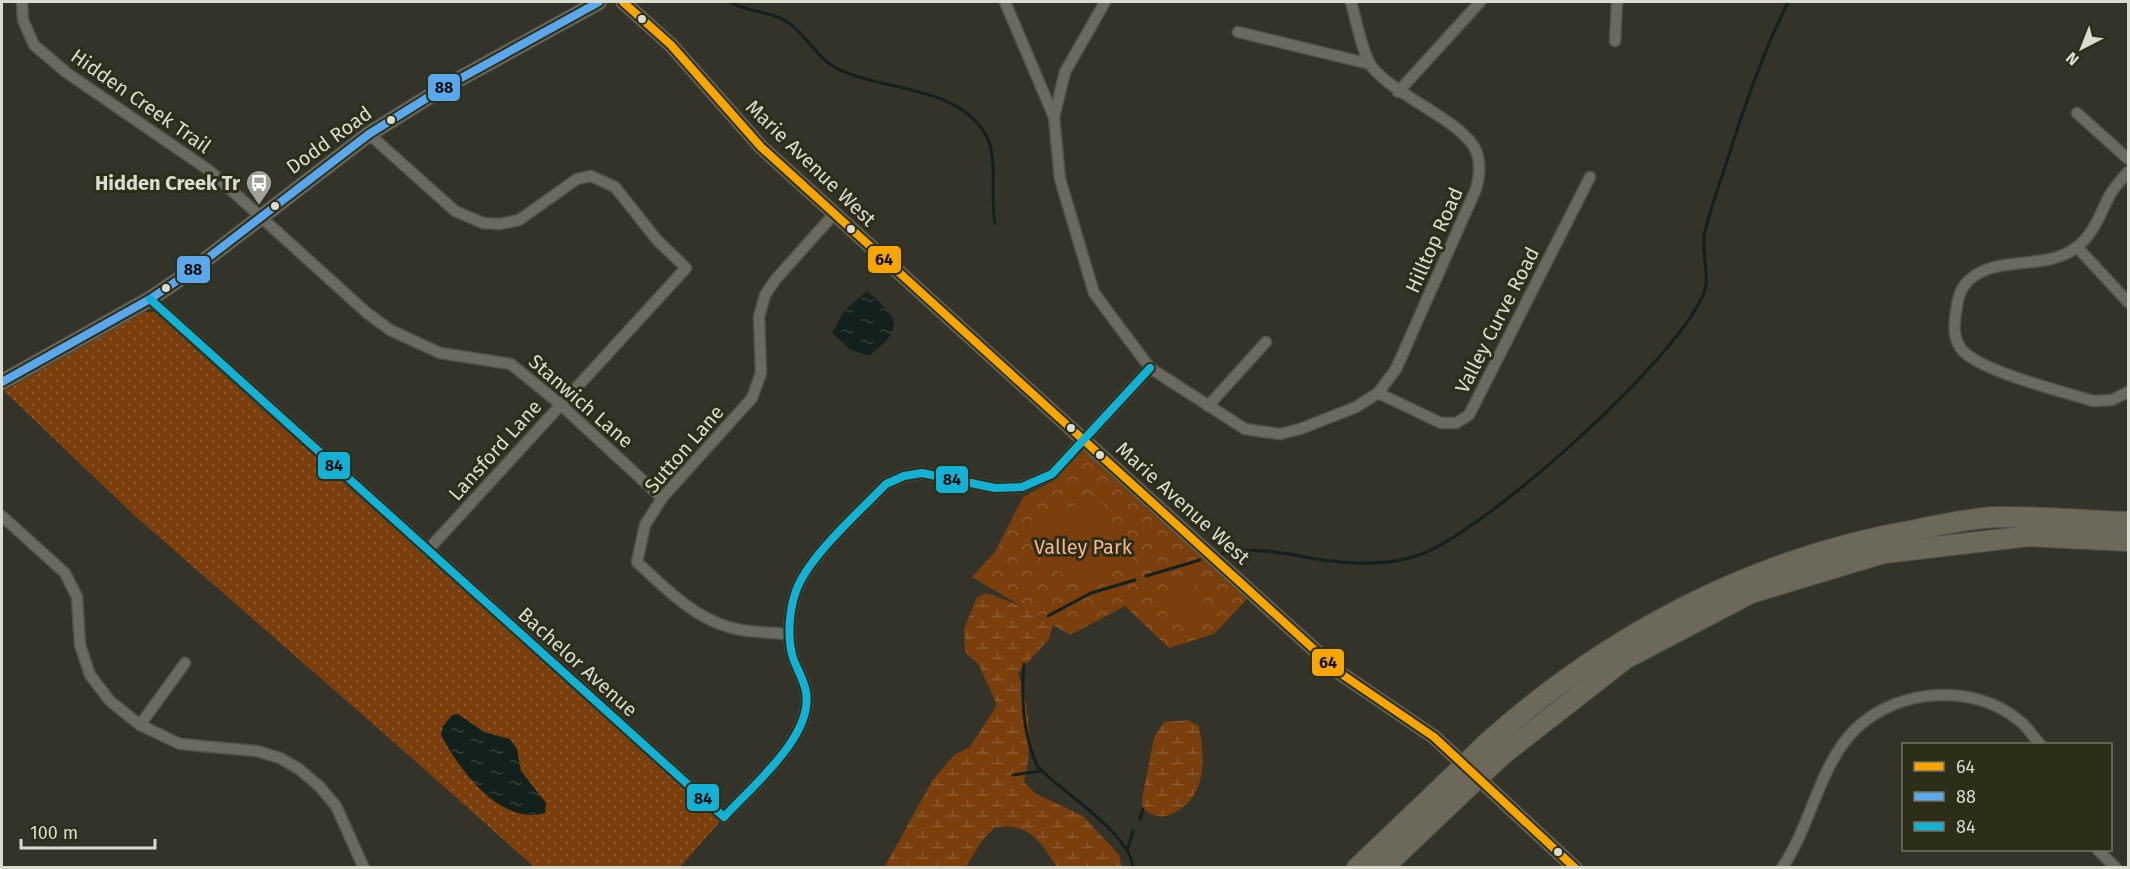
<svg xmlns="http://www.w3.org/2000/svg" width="2130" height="869" font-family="'Fira Sans',sans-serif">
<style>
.grass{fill:url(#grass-dots)}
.wetland{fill:url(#wetland-marsh)}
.park{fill:url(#park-crowns)}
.pitch{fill:#7a3f0c}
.water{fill:url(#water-ripples)}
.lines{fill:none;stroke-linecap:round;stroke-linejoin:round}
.stream{stroke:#12211b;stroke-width:3}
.minor-casing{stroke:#515147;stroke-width:13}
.tertiary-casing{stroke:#515147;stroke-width:16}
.secondary-casing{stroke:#515147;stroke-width:17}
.motorway-casing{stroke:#515147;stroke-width:22}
.minor{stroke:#6a6a61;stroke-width:10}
.tertiary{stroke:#6a6a61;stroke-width:14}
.secondary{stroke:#6a6a5f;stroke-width:15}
.motorway{stroke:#6c695b;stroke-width:20}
.motorway-bridge-casing{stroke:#515147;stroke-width:22;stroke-linecap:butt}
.motorway-bridge{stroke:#6c695b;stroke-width:20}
.bus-1-casing{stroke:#2d2e1a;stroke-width:12}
.bus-2-casing{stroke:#2d2e1a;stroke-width:12}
.bus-3-casing{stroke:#2d2e1a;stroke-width:12}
.bus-1{stroke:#f7a600;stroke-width:8}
.bus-2{stroke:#5aa8eb;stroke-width:8}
.bus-3{stroke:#13b2d5;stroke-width:8}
.bus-dot{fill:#dbdcd0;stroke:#2d2e1a;stroke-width:2}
.labels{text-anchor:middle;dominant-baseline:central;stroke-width:6;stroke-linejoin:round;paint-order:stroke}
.street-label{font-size:20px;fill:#dbdcd0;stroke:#2d2e1a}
.poi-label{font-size:20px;font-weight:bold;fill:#dbdcd0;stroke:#2d2e1a;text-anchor:end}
.park-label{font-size:20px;fill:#f8b68d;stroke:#2d2e1a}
.line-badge{stroke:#2d2e1a;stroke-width:2}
.pale-badge-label{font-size:16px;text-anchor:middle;font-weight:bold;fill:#111}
</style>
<defs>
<pattern id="grass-dots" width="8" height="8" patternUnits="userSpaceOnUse" patternTransform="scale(1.5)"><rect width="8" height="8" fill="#7a3f0c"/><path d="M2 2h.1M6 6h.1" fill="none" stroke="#8c5a2e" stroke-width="1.8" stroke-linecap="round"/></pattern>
<pattern id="wetland-marsh" width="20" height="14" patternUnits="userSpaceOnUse" patternTransform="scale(1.5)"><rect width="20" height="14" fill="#7a3f0c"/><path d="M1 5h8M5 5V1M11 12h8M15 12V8" fill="none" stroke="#8c5a2e"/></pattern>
<pattern id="park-crowns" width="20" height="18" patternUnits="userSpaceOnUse" patternTransform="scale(1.5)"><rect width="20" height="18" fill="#7a3f0c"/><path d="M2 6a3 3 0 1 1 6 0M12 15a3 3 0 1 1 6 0" fill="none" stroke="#8c5a2e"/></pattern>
<pattern id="water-ripples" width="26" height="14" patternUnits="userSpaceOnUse" patternTransform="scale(1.5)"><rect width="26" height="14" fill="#12211b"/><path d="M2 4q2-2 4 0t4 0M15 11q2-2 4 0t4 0" fill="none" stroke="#34413b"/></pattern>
</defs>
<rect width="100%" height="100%" fill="#333329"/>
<path class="grass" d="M144,312H154L714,816L724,817L680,867H534L405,752L135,516L4,391Z"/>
<g class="wetland">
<path d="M986,593L1048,616L1053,626L1049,639L1018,673C1029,706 1033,747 1024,782L1036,794L1083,816L1119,855L1122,867H1057C1040,841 1030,823 995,827L981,842L966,867L884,868L932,781L954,755L970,747L997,705L979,665L965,652L964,629L977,597Z"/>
<path d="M1189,720L1199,727C1205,757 1207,794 1177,811C1165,819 1156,818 1143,809L1142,799L1154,738L1164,722Z"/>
</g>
<path class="park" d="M1085,448L1248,598L1214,634L1169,648L1125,606L1070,635L972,577L995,552L1023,497L1055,480Z"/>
<g class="pitch">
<path d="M1091,497L1105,505L1121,560L1132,557L1136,570L1125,573L1121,566C1110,569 1096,577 1085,578C1053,579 1035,555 1022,529Z"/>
<path d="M1193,583L1200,595L1173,612L1165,599Z"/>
<path d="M1203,600L1210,613L1183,629L1175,616Z"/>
</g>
<g class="water">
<path d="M867,291C900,320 905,327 869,356L851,350L832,333L844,311Z"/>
<path d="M458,714L484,732L510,739L517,749L521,771L546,803L545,813C500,826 459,769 441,735L443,726L452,715Z"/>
</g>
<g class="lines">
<g class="stream">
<path d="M730,2C746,12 769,11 786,21C805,33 816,57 836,68C883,92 958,84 987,137C998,159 990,198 995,223"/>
<path d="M1222,554C1254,546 1284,553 1316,559C1348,564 1388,566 1419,555C1484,533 1684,354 1705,290C1710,274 1700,251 1705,231C1711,207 1720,182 1728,158C1745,104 1763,52 1788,2"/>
<path d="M1146,576L1200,560"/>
<path d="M1048,616L1091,593L1135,580"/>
<path d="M1024,664C1021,699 1023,736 1038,767C1061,792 1131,833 1133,868"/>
<path d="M1013,775L1041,771"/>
<path d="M1140,819L1143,809"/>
<path d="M1127,851L1133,831"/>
</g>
<g class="minor-casing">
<g id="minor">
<path d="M22,2L23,20L34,45L67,73L210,171L367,313L390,330L440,353L511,364L561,405L662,498"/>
<path d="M1005,2L1054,117"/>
<path d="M1105,2L1065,72L1054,117L1060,179L1094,293L1150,368L1245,429L1280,434L1300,429L1356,407L1378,393L1441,423H1456L1469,415L1590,177"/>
<path d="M1351,2C1356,19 1362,53 1372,67C1397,98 1466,122 1477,153C1481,165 1479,178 1476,189L1396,369L1378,393"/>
<path d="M1238,32L1370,64"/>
<path d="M1615,41L1617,2"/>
<path d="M1398,92L1480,2"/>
<path d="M2077,113L2128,159"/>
<path d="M369,134L455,211L483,223L500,224L519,220L577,179L591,176L615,187L657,240L686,268L427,551"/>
<path d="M2128,172C2123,178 2116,185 2111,193C2101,211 2095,233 2077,247C2051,268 2010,258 1981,272C1963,281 1958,293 1956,312C1954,324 1953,336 1960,347C1973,370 2065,392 2093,401L2112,400L2128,392"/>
<path d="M2077,247L2128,302"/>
<path d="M150,299L724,817C751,787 814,736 806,692C804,680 797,669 793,658C787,637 789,611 796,591C808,557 860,511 886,484L904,476L922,473L995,488L1022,487L1052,474L1150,368"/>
<path d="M1208,406L1266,342"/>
<path d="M2,516L65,573L77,597L80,645L90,675L110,701L140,725L180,744L257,751L280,758L299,769L319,786L336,806L364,868"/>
<path d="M788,634C770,632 750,633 732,628C694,618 665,588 637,562L645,525L662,498L752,398L761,373L759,317L765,295L775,280L834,214"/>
<path d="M140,725L185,663"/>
<path d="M2098,850L2116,868"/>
<path d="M1782,868C1809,828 1817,778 1845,741C1885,688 1973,679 2022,723C2029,729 2034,738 2040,744"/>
</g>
</g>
<g class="tertiary-casing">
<path id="tertiary" d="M623,2L671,45L761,147L1340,673L1434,737L1575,868"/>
</g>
<g class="secondary-casing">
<path id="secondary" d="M2,382L150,299L187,274L369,134L443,88L599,2"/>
</g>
<g class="motorway-casing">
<g id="motorway">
<path d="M1486,744C1608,634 1757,556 1920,529C1945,524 1971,518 1997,517C2040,516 2085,521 2128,522"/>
<path d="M1502,755L1625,659L1751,593L1884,553L2029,536L2128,541"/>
<path d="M1357,868L1447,782"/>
<path d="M1383,868L1464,791"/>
</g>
</g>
<use href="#minor" class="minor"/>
<use href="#tertiary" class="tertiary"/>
<use href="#secondary" class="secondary"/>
<use href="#motorway" class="motorway"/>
<g class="motorway-bridge-casing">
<g id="motorway-bridge">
<path d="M1447,782L1486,744"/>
<path d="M1464,791L1502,755"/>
</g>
</g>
<use href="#motorway-bridge" class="motorway-bridge"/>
<g class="bus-1-casing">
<path id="bus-1" d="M623,2L671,45L761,147L1340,673L1434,737L1575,868"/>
</g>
<g class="bus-2-casing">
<path id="bus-2" d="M2,382L150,299L187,274L369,134L443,88L599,2"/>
</g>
<g class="bus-3-casing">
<path id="bus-3" d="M150,299L724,817C751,787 814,736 806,692C804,680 797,669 793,658C787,637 789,611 796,591C808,557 860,511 886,484L904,476L922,473L995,488L1022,487L1052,474L1150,368"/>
</g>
<use href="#bus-1" class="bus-1"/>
<use href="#bus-2" class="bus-2"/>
<use href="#bus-3" class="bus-3"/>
</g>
<defs>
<g id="bus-pin" transform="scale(1.35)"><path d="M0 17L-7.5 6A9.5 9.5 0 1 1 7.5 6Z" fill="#a0a196" stroke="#2d2e1a"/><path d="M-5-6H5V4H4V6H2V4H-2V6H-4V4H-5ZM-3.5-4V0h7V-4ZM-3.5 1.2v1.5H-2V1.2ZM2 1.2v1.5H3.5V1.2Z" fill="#fff"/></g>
</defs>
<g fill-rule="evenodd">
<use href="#bus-pin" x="259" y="183"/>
</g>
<g class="bus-dot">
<circle cx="642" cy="19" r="5"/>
<circle cx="391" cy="120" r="5"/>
<circle cx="275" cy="206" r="5"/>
<circle cx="851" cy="229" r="5"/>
<circle cx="166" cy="288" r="5"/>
<circle cx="1071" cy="428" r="5"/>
<circle cx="1100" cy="455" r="5"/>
<circle cx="1558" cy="852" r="5"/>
</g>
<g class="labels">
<g class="street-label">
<text transform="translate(141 101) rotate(35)">Hidden Creek Trail</text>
<text transform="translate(329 140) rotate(-36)">Dodd Road</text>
<text transform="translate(811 163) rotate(44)">Marie Avenue West</text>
<text transform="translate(1434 240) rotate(-66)">Hilltop Road</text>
<text transform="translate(1497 320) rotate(-63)">Valley Curve Road</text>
<text transform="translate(581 401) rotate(41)">Stanwich Lane</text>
<text transform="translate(684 449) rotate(-49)">Sutton Lane</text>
<text transform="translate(495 450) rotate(-48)">Lansford Lane</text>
<text transform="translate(1183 503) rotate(42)">Marie Avenue West</text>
<text transform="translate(578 662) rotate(42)">Bachelor Avenue</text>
</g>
<g class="poi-label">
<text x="240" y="183">Hidden Creek Tr</text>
</g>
<g class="park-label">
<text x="1083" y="547">Valley Park</text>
</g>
</g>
<g class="line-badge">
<rect x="427" y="73" width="34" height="29" rx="6" fill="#5aa8eb"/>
<rect x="867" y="245" width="35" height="29" rx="6" fill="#f7a600"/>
<rect x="176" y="255" width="35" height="29" rx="6" fill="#5aa8eb"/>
<rect x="317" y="451" width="34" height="29" rx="6" fill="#13b2d5"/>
<rect x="935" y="465" width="34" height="29" rx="6" fill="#13b2d5"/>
<rect x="1311" y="648" width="34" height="29" rx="6" fill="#f7a600"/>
<rect x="686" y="783" width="34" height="29" rx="6" fill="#13b2d5"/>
</g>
<g class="pale-badge-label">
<text x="444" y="93">88</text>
<text x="884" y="265">64</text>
<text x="193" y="275">88</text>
<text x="334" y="471">84</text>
<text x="952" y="485">84</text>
<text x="1328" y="668">64</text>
<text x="703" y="804">84</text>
</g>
<rect width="2130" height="869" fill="none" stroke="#dbdcd0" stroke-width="6"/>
<rect x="1902" y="743" width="210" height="108" fill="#2d2e1a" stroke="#737463" stroke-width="1.5"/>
<rect x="1914" y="762" width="30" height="9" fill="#f7a600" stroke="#737463" stroke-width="1.5"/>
<text x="1956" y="773" font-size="18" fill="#dbdcd0">64</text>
<rect x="1914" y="792" width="30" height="9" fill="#5aa8eb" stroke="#737463" stroke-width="1.5"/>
<text x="1956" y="803" font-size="18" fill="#dbdcd0">88</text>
<rect x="1914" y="822" width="30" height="9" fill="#13b2d5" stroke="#737463" stroke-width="1.5"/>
<text x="1956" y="833" font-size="18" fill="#dbdcd0">84</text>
<g transform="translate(2082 48) rotate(222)" stroke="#2d2e1a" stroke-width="4.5" paint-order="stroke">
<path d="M0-4.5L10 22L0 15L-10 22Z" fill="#dbdcd0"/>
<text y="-9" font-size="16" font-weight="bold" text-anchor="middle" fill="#dbdcd0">N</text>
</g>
<path d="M21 839v9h134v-9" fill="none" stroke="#dbdcd0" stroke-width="3"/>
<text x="30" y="839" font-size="18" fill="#dbdcd0" stroke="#2d2e1a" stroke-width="4.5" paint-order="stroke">100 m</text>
</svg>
